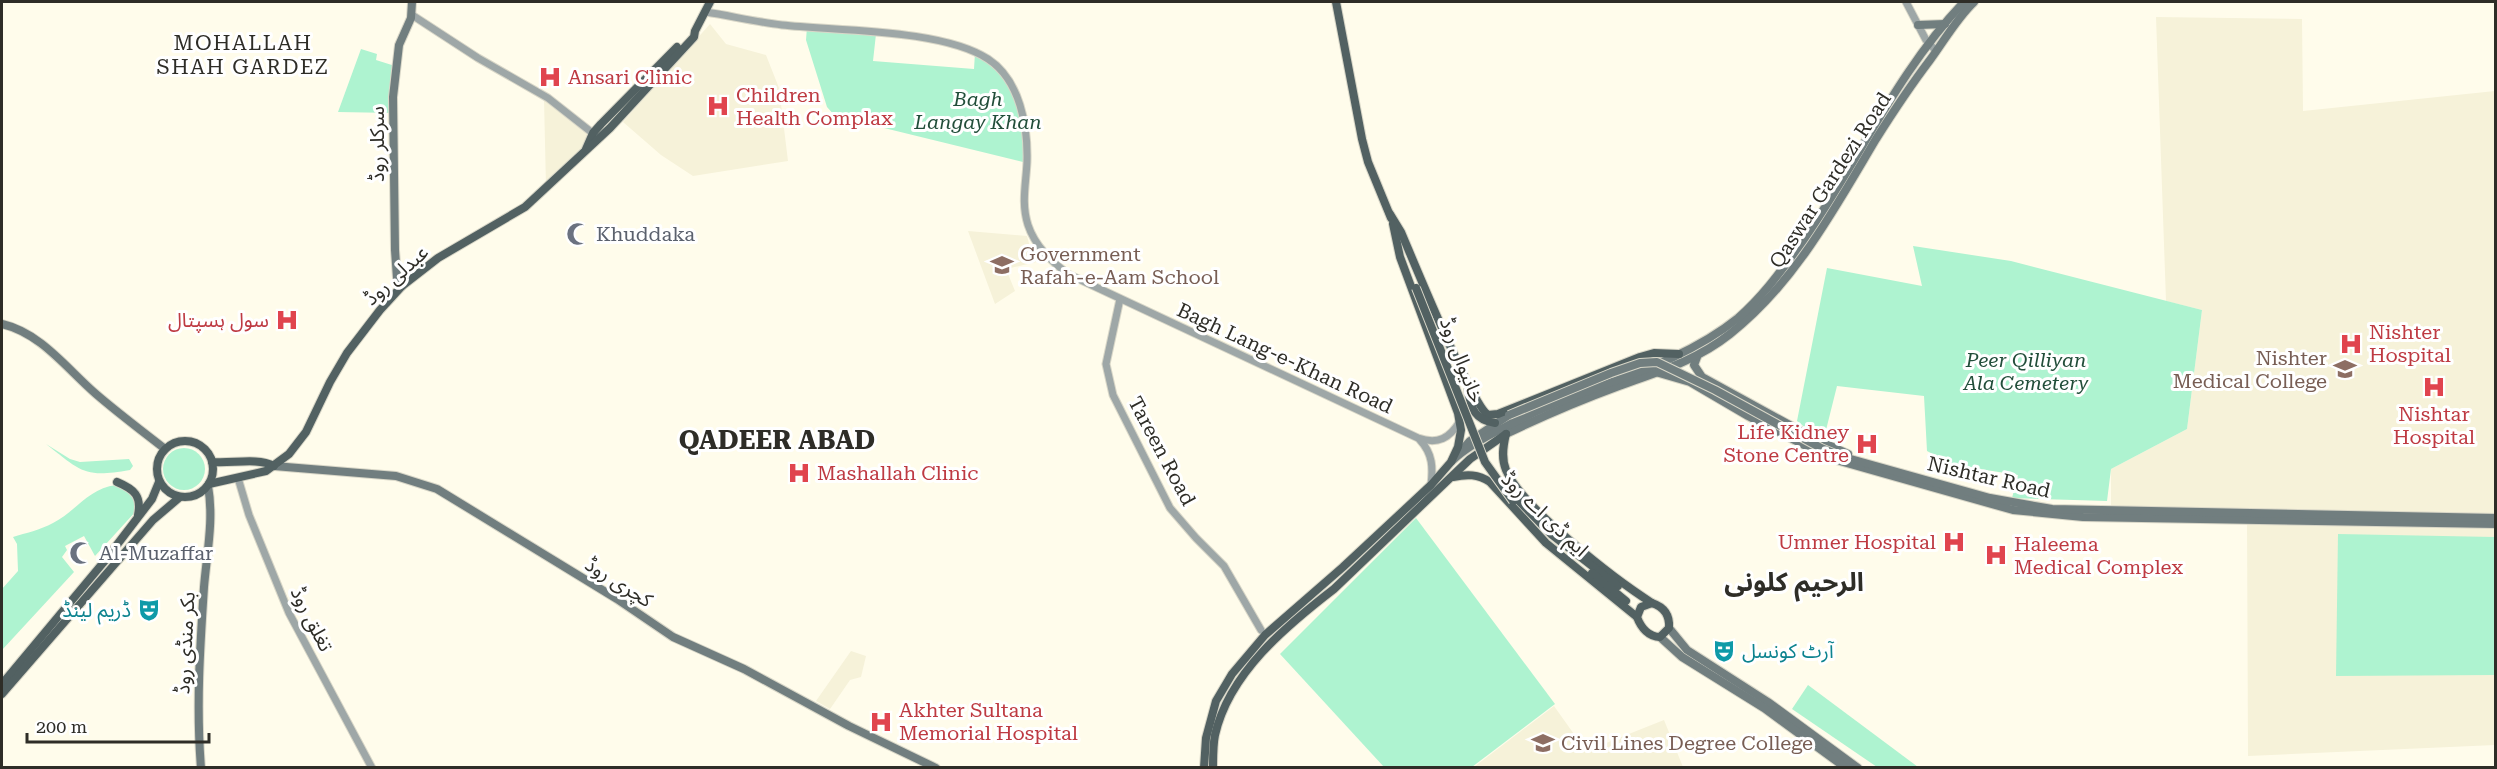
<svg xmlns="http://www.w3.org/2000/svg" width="2497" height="769" font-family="'Roboto Serif','Noto Sans Arabic',serif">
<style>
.built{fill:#f6f2d9}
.green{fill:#aef3d0}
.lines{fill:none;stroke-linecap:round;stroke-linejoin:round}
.tertiary-casing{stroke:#d9d7c8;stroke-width:9}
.secondary-casing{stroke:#d9d7c8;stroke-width:10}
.primary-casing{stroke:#d9d7c8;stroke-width:10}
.tertiary{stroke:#9ea7a7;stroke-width:7}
.secondary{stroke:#717e7f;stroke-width:8}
.primary{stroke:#526162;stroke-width:8}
.secondary-bridge-casing{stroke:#d9d7c8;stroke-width:10;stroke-linecap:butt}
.primary-bridge-casing{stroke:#d9d7c8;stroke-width:10;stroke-linecap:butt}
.secondary-bridge{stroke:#717e7f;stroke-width:8}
.primary-bridge{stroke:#526162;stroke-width:8}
.labels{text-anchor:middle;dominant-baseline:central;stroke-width:6;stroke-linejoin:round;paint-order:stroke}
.health-label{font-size:20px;fill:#be3a42;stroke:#fff;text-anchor:start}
.park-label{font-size:20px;font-style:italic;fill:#224e3a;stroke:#fff}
.street-label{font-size:20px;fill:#2e2d27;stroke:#fff}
.worship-label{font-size:20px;fill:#5b616d;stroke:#fff;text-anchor:start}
.education-label{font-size:20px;fill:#785e54;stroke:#fff;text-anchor:start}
.culture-label{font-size:20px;fill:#0d838f;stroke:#fff;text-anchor:end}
.neighbourhood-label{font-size:21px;letter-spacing:1.5px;fill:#2e2d27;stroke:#fff}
.district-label{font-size:26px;font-weight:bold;fill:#2e2d27;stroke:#fff}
</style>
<rect width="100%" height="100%" fill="#fffceb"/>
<g class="built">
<path d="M2156,17L2302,19L2303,111L2495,91V745L2248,756L2247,517L2111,514V469L2187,429L2202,310L2166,301Z"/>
<path d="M710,24L726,44L766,55L779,88L788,161L693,176L661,155L623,122Z"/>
<path d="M544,99L593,133L583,153L546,187Z"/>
<path d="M968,231L1027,236L1030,247L1041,261L1006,269L1015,291L995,304Z"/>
<path d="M851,651L866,656L861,677L850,680L830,709L816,701Z"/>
<path d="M1554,706L1586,751L1664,720L1683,767H1474Z"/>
</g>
<g class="green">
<path d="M807,27L876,34L873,61L974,69L975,53L1009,80L1021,109L1027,163L835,116L827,107L806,40Z"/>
<path d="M361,49L377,54L376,60L395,66L393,113L338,112Z"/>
<path d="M1913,246L2011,261L2202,310L2187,429L2111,469L2107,501L2012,498L2018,475L1954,465L1927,451L1924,396L1837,386L1823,442L1797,421L1827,268L1922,286Z"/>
<path d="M46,444L70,459L80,462L129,459L133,466L130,470C84,478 82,472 46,444Z"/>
<circle cx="184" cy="469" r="21"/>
<path d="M116,485L133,495L137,510L95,556L84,536L65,546L67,550L62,557L74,572L2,650V589L18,571L17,544L13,537C26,533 40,530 53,523C75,512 89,488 116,485Z"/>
<path d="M1416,518L1555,704L1472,767H1384L1280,654Z"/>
<path d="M2338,534L2495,537V675L2336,676Z"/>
<path d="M1808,685L1918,767H1877L1792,709Z"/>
</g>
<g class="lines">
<g class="tertiary-casing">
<g id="tertiary">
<path d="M1906,2L1926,40L1936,51"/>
<path d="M706,12C731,16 757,22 782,25C838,31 942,29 988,59C1020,80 1028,126 1027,162C1026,184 1021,203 1028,225C1035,246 1051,261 1068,274L1418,438C1438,445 1450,438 1460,421"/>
<path d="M412,15L478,58L548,98L595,135"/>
<path d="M1120,299L1106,364L1113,395L1170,508L1196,538L1224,566L1261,630"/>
<path d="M1420,440C1433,454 1433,468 1431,485"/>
<path d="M238,478L249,515L289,613L372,768"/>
</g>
</g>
<g class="secondary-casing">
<g id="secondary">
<path d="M1918,25L1945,24"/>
<path d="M402,286L397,278L395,250L393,97L399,45L411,18L412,2"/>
<path d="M2,324C41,333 67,369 96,394C118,413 142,431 165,449"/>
<path d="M1697,357L1694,365L1702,377L1817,440L1848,454"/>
<path d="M1659,373L1690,382L1748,416L1829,458L2013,510L2083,517L2496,524"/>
<path d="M1506,434C1543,416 1581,400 1619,386C1658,372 1696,361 1730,334C1794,284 1835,208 1876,139C1893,112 1911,85 1930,60C1944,41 1957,18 1974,2"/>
<path d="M1462,450L1470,441L1509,415"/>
<path d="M1840,456L1990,498L2052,509L2496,518"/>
<path d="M1452,461C1466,447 1487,436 1505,427C1579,386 1671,372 1738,318C1761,298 1779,274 1797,249C1855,169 1895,74 1964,2"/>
<path d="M274,466L396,476L437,489L617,599L673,637L744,669L849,726L936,768"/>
<path d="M1669,628L1687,650L1768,702L1858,768"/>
<path d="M1660,637L1682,657L1764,708L1846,768"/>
<path d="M201,768C196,707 200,647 204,587C207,552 214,519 208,486"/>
</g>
</g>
<g class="primary-casing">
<g id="primary">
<path d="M1336,2L1362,139L1368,162L1391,218"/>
<path d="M586,149L593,133L601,124L677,47"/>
<path d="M1390,214L1401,232C1413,260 1472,405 1488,415L1498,414L1640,357L1654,353L1679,354"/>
<path d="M1468,390C1471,409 1475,420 1495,423"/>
<path d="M1506,434C1503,446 1501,458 1506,470C1522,508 1616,580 1652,603"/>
<circle cx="185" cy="469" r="28"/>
<path d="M212,462C232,464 256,457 274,466"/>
<path d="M1453,477C1467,474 1478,474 1490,482L1546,543L1637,617"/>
<path d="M117,482C134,489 142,496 138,515"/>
<path d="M209,484L266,471L289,454L306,432L330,382L347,353L380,310L402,286L438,258L525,207L610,128L694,37L695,31L710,2"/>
<path d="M1516,498L1551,534L1618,586"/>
<path d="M1592,573L1626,601"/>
<path d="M1652,603C1664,607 1670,615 1669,628L1660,637C1649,637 1641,628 1637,617L1641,607Z"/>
<path d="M2,684L103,563L152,499L159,482"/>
<path d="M2,694L153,520L180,497"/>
<path d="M1204,768L1206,738L1216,701L1232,674L1265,635L1343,567L1431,485L1451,462L1458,447L1461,430L1458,413L1400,257L1393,224"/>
<path d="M1213,768C1213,757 1213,745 1215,735C1229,673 1286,626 1334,589L1470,459L1506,434"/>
</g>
</g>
<use href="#tertiary" class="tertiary"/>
<use href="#secondary" class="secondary"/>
<use href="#primary" class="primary"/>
<g class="secondary-bridge-casing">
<path id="secondary-bridge" d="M1509,415L1611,373L1640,363L1657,362L1715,390L1821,448L1838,455"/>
</g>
<g class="primary-bridge-casing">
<path id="primary-bridge" d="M1416,288L1485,462L1513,501"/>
</g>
<use href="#secondary-bridge" class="secondary-bridge"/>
<use href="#primary-bridge" class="primary-bridge"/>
</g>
<defs>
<g id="hospital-bare" transform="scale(1.8)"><path d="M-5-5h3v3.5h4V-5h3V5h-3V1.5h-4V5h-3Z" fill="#e0444e" stroke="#fff" stroke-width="2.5" paint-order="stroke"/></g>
<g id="mosque-bare" transform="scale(1.8)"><path d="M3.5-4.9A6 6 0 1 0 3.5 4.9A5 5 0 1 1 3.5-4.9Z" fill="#6b7280" stroke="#fff" stroke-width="2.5" paint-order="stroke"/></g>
<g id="university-bare" transform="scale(1.8)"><path d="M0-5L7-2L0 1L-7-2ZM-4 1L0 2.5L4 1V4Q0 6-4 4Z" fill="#8d6e63" stroke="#fff" stroke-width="2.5" paint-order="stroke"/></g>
<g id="theatre-bare" transform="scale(1.8)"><path d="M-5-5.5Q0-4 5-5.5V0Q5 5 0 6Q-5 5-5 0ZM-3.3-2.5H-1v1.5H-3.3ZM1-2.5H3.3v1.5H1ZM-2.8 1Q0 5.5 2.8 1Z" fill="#0f9aa8" stroke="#fff" stroke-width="2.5" paint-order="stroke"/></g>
</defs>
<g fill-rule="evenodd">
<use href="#hospital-bare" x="550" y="77"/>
<use href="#hospital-bare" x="718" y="106"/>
<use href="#mosque-bare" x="578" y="234"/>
<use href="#university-bare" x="1002" y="265"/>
<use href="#hospital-bare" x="287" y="320"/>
<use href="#hospital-bare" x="2351" y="344"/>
<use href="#university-bare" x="2345" y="369"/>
<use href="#hospital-bare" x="2434" y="387"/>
<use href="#hospital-bare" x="1867" y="444"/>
<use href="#hospital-bare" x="799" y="473"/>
<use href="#hospital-bare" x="1954" y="542"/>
<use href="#mosque-bare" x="81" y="553"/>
<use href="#hospital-bare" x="1996" y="555"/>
<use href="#theatre-bare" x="149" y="610"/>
<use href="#theatre-bare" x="1724" y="651"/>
<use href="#hospital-bare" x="881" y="722"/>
<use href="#university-bare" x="1543" y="743"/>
</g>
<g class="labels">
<g class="health-label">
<text x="568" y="77">Ansari Clinic</text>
<text x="736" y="95">Children<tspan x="736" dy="23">Health Complax</tspan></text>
<text x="269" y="320" text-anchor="end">سول ہسپتال</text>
<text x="2369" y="332">Nishter<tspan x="2369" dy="23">Hospital</tspan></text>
<text x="2434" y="414" text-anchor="middle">Nishtar<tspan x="2434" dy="23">Hospital</tspan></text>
<text x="1849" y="432" text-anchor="end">Life Kidney<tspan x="1849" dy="23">Stone Centre</tspan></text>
<text x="817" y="473">Mashallah Clinic</text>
<text x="1936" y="542" text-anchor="end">Ummer Hospital</text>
<text x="2014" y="544">Haleema<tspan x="2014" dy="23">Medical Complex</tspan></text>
<text x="899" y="710">Akhter Sultana<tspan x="899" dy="23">Memorial Hospital</tspan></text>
</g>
<g class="park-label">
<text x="978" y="99">Bagh<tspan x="978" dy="23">Langay Khan</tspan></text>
<text x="2026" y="360">Peer Qilliyan<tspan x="2026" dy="23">Ala Cemetery</tspan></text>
</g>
<g class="street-label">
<text transform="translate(377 144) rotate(-90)">سرکلر روڈ</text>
<text transform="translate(1830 180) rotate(-57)">Qaswar Gardezi Road</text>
<text transform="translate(396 275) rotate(-42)">عبدلی روڈ</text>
<text transform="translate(1285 358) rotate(25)">Bagh Lang-e-Khan Road</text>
<text transform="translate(1462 360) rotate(69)">خانیوال روڈ</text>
<text transform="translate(1162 451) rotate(62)">Tareen Road</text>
<text transform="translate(1989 477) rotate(13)">Nishtar Road</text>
<text transform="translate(1545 514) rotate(44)">ایم ڈی اے روڈ</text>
<text transform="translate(619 582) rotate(32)">کچری روڈ</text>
<text transform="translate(312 619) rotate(63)">تغلق روڈ</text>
<text transform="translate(185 643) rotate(-87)">بکر منڈی روڈ</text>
</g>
<g class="worship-label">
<text x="596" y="234">Khuddaka</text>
<text x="99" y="553">Al-Muzaffar</text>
</g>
<g class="education-label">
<text x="1020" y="254">Government<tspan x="1020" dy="23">Rafah-e-Aam School</tspan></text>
<text x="2327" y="358" text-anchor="end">Nishter<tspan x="2327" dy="23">Medical College</tspan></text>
<text x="1561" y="743">Civil Lines Degree College</text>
</g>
<g class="culture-label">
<text x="131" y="610">ڈریم لینڈ</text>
<text x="1742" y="651" text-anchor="start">آرٹ کونسل</text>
</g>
<g class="neighbourhood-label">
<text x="243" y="43">MOHALLAH<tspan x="243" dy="24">SHAH GARDEZ</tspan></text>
</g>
<g class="district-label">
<text x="777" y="440">QADEER ABAD</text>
<text x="1794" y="582">الرحیم کلونی</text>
</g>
</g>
<rect width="2497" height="769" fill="none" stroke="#2e2d27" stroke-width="6"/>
<path d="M27 733v9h182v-9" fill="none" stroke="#2e2d27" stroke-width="3"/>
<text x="36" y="733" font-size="18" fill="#2e2d27" stroke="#ffffff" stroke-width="4.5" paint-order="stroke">200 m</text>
</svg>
